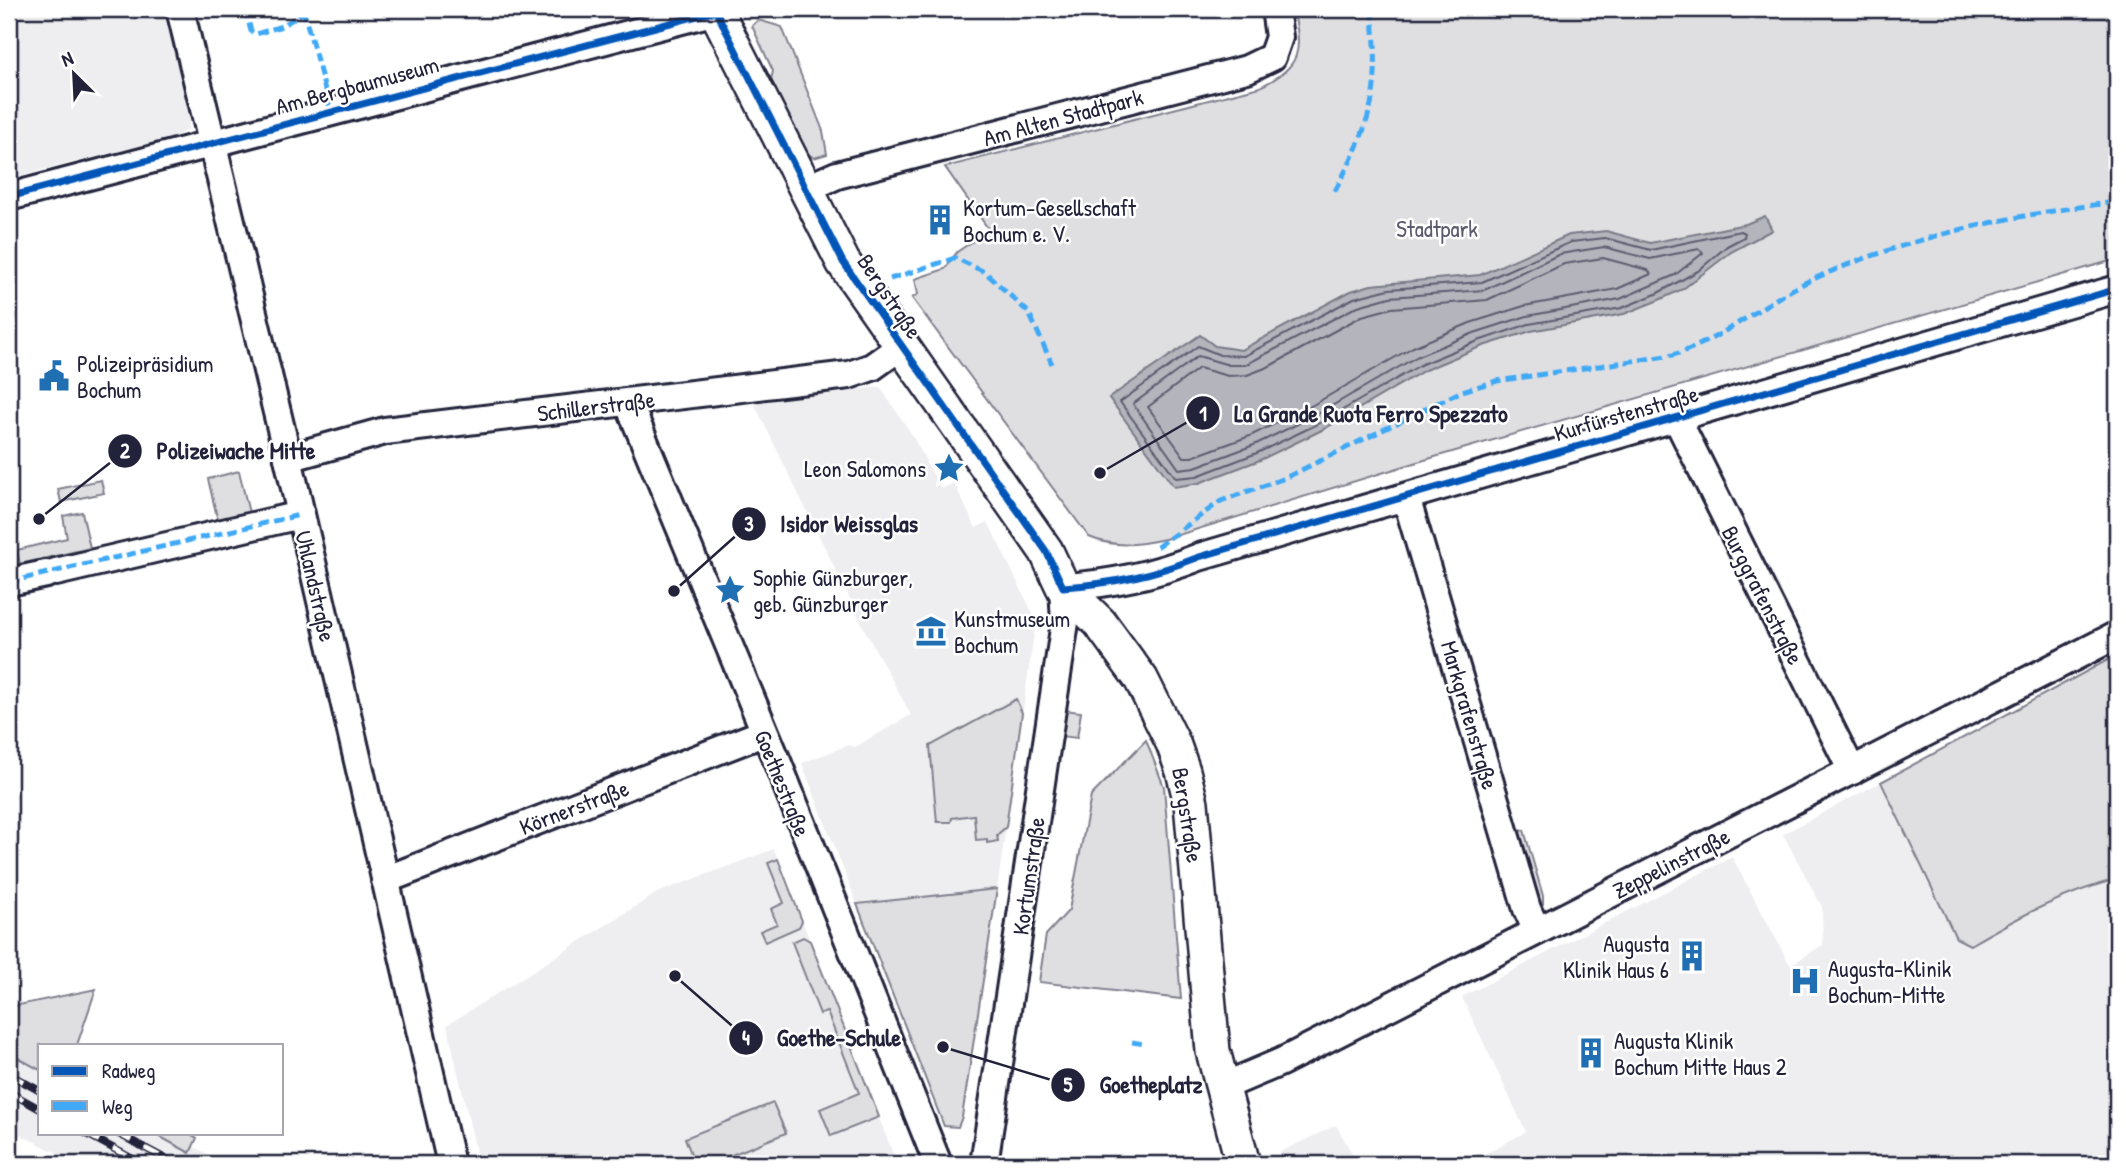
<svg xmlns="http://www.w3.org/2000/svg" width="2126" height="1173" font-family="'Patrick Hand',sans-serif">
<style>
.built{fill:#eeeef1}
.green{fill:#dfdfe2;stroke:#80808e;stroke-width:2}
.water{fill:#b4b4bc;stroke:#7a7a88;stroke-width:2}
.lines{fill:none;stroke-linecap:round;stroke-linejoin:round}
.shore{stroke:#5c5c6f;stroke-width:2}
.minor-casing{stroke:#22223b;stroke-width:32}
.tertiary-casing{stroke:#22223b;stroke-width:38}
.minor{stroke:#fff;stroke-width:26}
.tertiary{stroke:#fff;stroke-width:33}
.rail-casing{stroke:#22223b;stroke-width:8}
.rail{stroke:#fff;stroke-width:5;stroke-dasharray:16;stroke-linecap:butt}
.quiet{stroke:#3fa9f5;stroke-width:5;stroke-dasharray:10 5;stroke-linecap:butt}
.cycleway-casing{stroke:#fff;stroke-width:11}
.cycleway{stroke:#0057b8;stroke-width:7}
.labels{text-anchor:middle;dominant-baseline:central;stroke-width:5;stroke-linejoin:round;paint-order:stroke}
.street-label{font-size:23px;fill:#22223b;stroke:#fff}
.poi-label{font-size:23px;fill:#22223b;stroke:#fff;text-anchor:start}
.park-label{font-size:23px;fill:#5b5b6d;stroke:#fff}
.leader{fill:none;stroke:#22223b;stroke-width:2.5}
.callout-dot{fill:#22223b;stroke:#fff;stroke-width:2.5}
.mark-label{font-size:21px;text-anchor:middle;font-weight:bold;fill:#fff}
.callout-label{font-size:24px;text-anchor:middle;font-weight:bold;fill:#22223b;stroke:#fff;stroke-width:5;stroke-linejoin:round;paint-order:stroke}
</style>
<rect width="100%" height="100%" fill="#fff"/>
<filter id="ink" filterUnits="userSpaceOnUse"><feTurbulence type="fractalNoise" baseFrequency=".0143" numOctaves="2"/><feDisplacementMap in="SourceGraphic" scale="14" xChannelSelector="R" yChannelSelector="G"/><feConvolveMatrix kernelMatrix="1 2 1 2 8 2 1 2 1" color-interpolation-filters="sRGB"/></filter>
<g filter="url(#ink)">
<g class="built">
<path d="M9,9H165L190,114L188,129L173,138L9,178Z"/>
<path d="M880,387L911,433L941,489L954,483L976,528L988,522L1036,620L997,889L857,904L802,763L849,745L855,747L911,715L869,638L753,401Z"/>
<path d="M1881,782L1956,938L1970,945L2040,906L2086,887L2117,879V1164H1466L1526,1132L1462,997L1732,857L1790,965L1823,945L1822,907L1783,834Z"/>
<path d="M774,849L897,1164H479L447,1025L657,893Z"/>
<path d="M9,1053L40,1070V1133H153L190,1153L193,1146L226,1164H79L9,1129Z"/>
<path d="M1336,1125L1358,1164H1281L1278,1153Z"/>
</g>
<g class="green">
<path d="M1293,9H2117V259L1421,461L1165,539C1137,545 1115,548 1089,537L912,298L918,294L915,279L945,269L957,252L989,230L945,167L1260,87C1301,67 1303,51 1293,9Z"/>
<path d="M758,20L782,27L823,131L827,154L814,158L807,153L771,80L773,71L752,26Z"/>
<path d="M239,471L249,513L218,521L208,479Z"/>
<path d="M101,480L104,493L61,502L58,489Z"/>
<path d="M82,512L90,548L20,564L17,550L67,538L63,516Z"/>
<path d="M2117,655V879C2064,893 2018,917 1970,945L1956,938L1881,782Z"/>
<path d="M1016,699L1022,713L1006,827L997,835L998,841L987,843V839L976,840L974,815L952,818L951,822H937L930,746Z"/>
<path d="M1064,710L1081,712L1077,738L1060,736Z"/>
<path d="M1146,740L1164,787L1181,999L1039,982L1046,935L1069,910L1091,796Z"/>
<path d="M1524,830L1543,896V904L1537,906L1515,832Z"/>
<path d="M778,859L802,921L799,927L765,942L760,931L777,924L771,909L784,903L768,863Z"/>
<path d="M997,889L962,1117L958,1127L944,1126L857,904Z"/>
<path d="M803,937L810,941L879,1117L831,1136L820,1109L859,1093L827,1012L820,1014L792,942Z"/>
<path d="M96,989L77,1045H40V1070L9,1053V1007Z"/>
<path d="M773,1103L786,1133L719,1160L695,1164L685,1138Z"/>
<path d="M153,1133H188L197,1138L190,1153Z"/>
</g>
<path class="water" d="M1765,216L1772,230L1731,252L1683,289L1659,300L1624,314L1531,331L1480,347L1425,370L1324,429L1260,460L1199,483L1174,487L1109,398L1200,335L1215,346L1241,350L1351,291L1371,285L1480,275L1569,235L1606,231L1650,243L1746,224Z"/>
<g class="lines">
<g class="shore">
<path d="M1741,231L1745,233L1744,237L1727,246L1698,271L1656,294L1622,308L1529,324L1478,341L1422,364L1320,423L1257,453L1197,476L1176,478L1120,402L1198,346L1220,355L1244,356L1354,298L1389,289L1482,282L1571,242L1605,238L1651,250Z"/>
<path d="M1604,247L1650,259L1699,249L1703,253L1675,275L1620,299L1527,316L1474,333L1418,356L1316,415L1254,445L1195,467L1179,469L1133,404L1198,356L1229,365H1245L1358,306L1390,297L1484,290L1560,254Z"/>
<path d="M1603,258L1648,270L1651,274L1617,289L1524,306L1470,323L1413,347L1311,406L1250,436L1192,457H1184L1148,407L1199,368L1228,376L1247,375L1268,367L1362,316L1392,308L1487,300L1564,264Z"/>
</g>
<g class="minor-casing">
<g id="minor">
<path d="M180,9L288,458L451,1164"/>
<path d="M805,189L837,175L1247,69L1272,57L1279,37L1275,9"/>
<path d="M9,197L716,11"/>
<path d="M628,402L777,761L938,1164"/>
<path d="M1677,419L1852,771"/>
<path d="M288,458L385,431L849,375L872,367L900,347"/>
<path d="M1406,497L1527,909L1537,931"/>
<path d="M56,572L300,515"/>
<path d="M9,582L46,574"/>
<path d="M385,880L763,733"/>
<path d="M1222,1087L1281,1062L2117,635"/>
<path d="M984,1164L1065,622L1063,587C1112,584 1154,575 1199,557L2117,289"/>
</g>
</g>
<g class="tertiary-casing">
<path id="tertiary" d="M715,9L843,262L1046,551L1063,587L1100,623L1141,679L1173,743L1183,771L1191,803L1213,1051L1243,1164"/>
</g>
<use href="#minor" class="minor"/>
<use href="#tertiary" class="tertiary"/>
<g class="rail-casing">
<g id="rail">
<path d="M9,1074L40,1091"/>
<path d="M9,1092L40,1109"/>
<path d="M85,1133L142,1164"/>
<path d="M117,1133L175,1164"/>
</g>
</g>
<use href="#rail" class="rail"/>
<g class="quiet">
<path d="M245,9L251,31L256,34L282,26L304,12"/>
<path d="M303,9L331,112"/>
<path d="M1335,191C1373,120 1381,90 1372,9"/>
<path d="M890,279L955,258L985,272L1029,313L1052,364"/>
<path d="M1157,547L1221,501L1285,478L1462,391L1497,381L1673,355C1726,339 1767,298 1818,277C1912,236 2016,214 2117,202"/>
<path d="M9,582L300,515"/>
<path d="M1132,1042L1144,1044"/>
</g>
<g class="cycleway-casing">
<g id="cycleway">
<path d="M715,9L843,262L1046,551L1063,587C1112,584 1154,575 1199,557L2117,289"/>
<path d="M9,197L716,11"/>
</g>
</g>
<use href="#cycleway" class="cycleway"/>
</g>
</g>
<defs>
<g id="building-bare" transform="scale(2.415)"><path d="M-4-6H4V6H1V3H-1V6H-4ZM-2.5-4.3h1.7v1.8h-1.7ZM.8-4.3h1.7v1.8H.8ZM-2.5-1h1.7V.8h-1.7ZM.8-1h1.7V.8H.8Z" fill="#1f6fb2" stroke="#fff" stroke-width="2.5" paint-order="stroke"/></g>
<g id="civic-bare" transform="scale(2.415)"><path d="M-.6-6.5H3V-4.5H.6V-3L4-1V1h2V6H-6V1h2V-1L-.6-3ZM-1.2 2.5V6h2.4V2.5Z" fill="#1f6fb2" stroke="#fff" stroke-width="2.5" paint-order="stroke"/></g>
<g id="sight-bare" transform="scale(2.415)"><path d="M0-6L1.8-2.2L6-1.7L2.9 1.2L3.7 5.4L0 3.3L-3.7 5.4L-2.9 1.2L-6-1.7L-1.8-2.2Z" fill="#1f6fb2" stroke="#fff" stroke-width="2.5" paint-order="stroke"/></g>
<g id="museum-bare" transform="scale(2.415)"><path d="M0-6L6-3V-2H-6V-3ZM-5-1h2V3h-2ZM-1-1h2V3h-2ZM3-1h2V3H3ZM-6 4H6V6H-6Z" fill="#1f6fb2" stroke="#fff" stroke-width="2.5" paint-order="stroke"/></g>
<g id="hospital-bare" transform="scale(2.415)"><path d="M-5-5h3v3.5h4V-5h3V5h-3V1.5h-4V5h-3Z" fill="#1f6fb2" stroke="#fff" stroke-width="2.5" paint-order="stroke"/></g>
</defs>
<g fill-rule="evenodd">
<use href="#building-bare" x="940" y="220"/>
<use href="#civic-bare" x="54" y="376"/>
<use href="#sight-bare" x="949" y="468"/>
<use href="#sight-bare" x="730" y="590"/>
<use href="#museum-bare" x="931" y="631"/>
<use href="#building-bare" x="1692" y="956"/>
<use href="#hospital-bare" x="1805" y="981"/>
<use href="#building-bare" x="1591" y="1053"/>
</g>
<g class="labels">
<g class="street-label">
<text transform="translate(357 85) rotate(-15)">Am Bergbaumuseum</text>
<text transform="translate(1063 117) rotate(-15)">Am Alten Stadtpark</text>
<text transform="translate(890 296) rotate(56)">Bergstraße</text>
<text transform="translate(596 406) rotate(-7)">Schillerstraße</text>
<text transform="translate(1626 413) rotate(-16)">Kurfürstenstraße</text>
<text transform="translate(316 586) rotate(77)">Uhlandstraße</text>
<text transform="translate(1763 595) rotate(63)">Burggrafenstraße</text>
<text transform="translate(1470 715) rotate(74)">Markgrafenstraße</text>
<text transform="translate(783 783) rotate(68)">Goethestraße</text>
<text transform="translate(574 807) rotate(-21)">Körnerstraße</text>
<text transform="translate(1188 815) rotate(81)">Bergstraße</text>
<text transform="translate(1671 863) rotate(-27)">Zeppelinstraße</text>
<text transform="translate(1028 876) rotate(-82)">Kortumstraße</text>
</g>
<g class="poi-label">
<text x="963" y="207">Kortum-Gesellschaft<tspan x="963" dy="26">Bochum e. V.</tspan></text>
<text x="77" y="363">Polizeipräsidium<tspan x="77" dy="26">Bochum</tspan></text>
<text x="926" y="468" text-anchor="end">Leon Salomons</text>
<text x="753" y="577">Sophie Günzburger,<tspan x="753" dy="26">geb. Günzburger</tspan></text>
<text x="954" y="618">Kunstmuseum<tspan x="954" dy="26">Bochum</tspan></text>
<text x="1669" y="943" text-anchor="end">Augusta<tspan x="1669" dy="26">Klinik Haus 6</tspan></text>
<text x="1828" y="968">Augusta-Klinik<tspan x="1828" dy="26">Bochum-Mitte</tspan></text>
<text x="1614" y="1040">Augusta Klinik<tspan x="1614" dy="26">Bochum Mitte Haus 2</tspan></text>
</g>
<g class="park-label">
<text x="1437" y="228">Stadtpark</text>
</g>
</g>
<path class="leader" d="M1100 473L1203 413M39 519L125 451M674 591L749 524M675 976L746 1038M943 1047L1068 1085"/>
<g class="callout-dot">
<circle cx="1100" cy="473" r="7"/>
<circle cx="39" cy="519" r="7"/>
<circle cx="674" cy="591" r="7"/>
<circle cx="675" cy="976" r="7"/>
<circle cx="943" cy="1047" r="7"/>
<circle cx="1203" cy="413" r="18"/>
<circle cx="125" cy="451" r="18"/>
<circle cx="749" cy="524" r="18"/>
<circle cx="746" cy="1038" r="18"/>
<circle cx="1068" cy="1085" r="18"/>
</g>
<g class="mark-label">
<text x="1203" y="421">1</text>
<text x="125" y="458">2</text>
<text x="749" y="531">3</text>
<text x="746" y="1045">4</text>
<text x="1068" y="1092">5</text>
</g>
<g class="callout-label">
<text x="1371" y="422">La Grande Ruota Ferro Spezzato</text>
<text x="236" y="459">Polizeiwache Mitte</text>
<text x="849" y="532">Isidor Weissglas</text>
<text x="839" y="1046">Goethe-Schule</text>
<text x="1151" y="1093">Goetheplatz</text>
</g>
<rect width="2126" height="1173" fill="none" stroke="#fff" stroke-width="35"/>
<rect x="18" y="18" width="2091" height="1138" fill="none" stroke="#22223b" stroke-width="2.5" filter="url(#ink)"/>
<rect x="38" y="1044" width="245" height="91" fill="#ffffff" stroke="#a7a7b1" stroke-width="2"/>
<rect x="52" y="1066" width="35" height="10" fill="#0057b8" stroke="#a7a7b1" stroke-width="2"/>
<text x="102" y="1078" font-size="21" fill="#22223b">Radweg</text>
<rect x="52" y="1101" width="35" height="10" fill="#3fa9f5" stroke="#a7a7b1" stroke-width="2"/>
<text x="102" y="1114" font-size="21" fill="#22223b">Weg</text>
<g transform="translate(74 74) rotate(336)" stroke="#ffffff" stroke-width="5" paint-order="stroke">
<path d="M0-5L12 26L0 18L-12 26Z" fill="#22223b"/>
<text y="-10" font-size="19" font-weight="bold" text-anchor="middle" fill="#22223b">N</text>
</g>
</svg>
